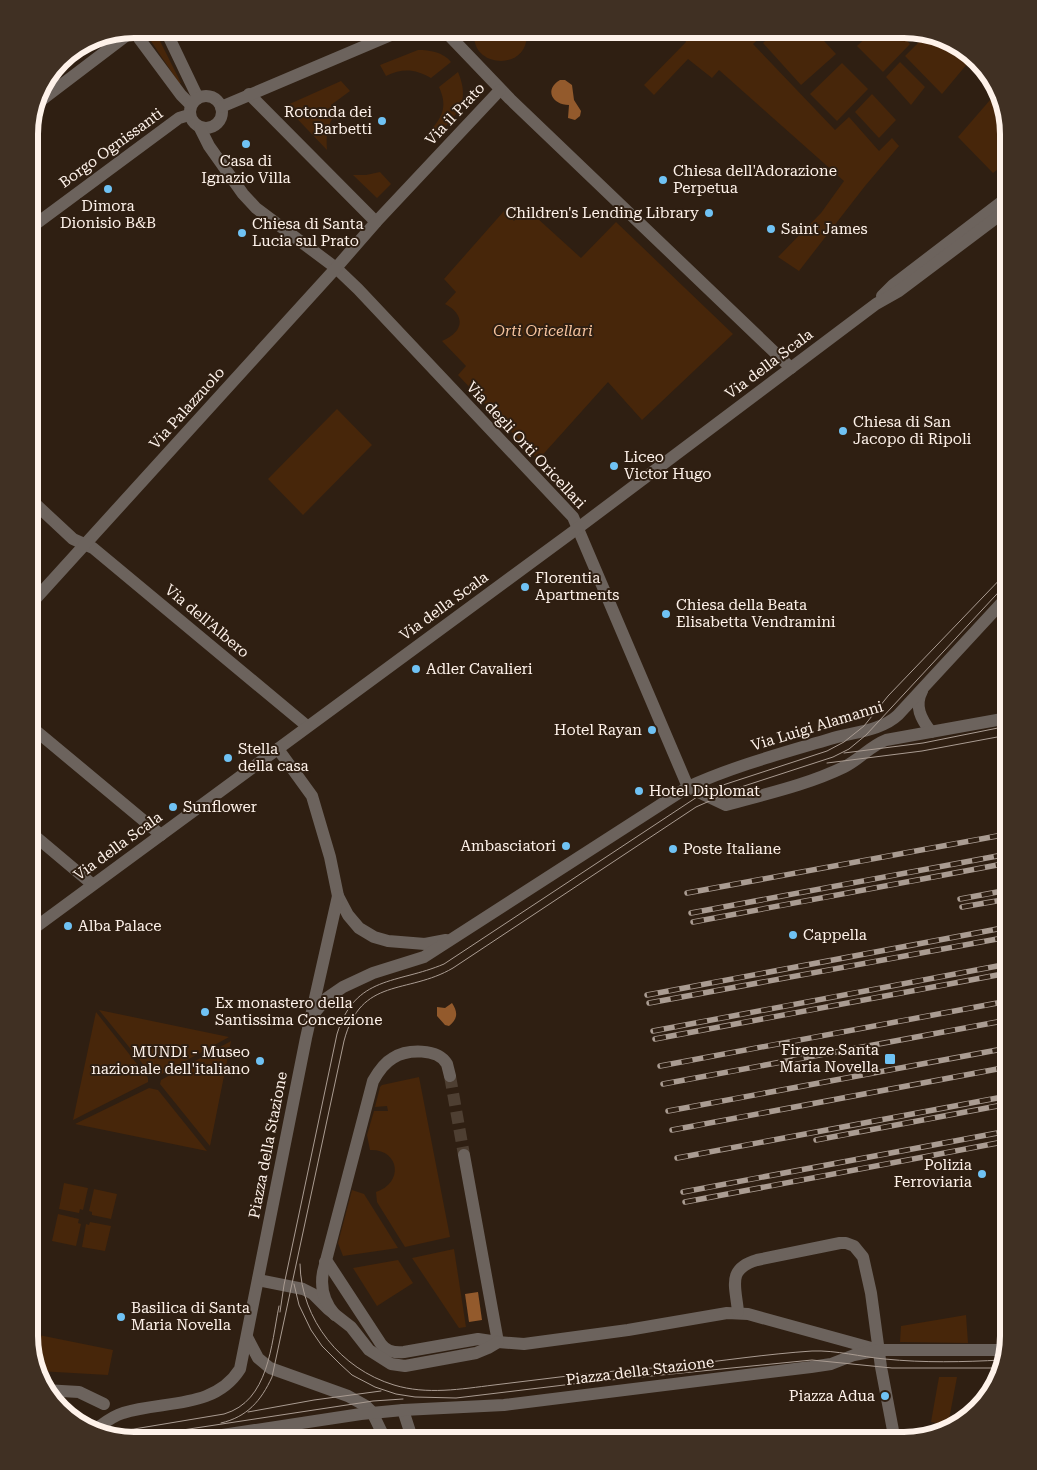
<svg xmlns="http://www.w3.org/2000/svg" width="1037" height="1470" font-family="'Roboto Serif',serif">
<style>
.green{fill:#47260a}
.water{fill:#935a2c}
.lines{fill:none;stroke-linecap:round;stroke-linejoin:round}
.minor-tunnel{stroke:#4e3f32;stroke-width:12;stroke-dasharray:12 6;stroke-linecap:butt}
.minor{stroke:#6c635d;stroke-width:12}
.tram{stroke:#aa9c92;stroke-width:1}
.rail-casing{stroke:#aa9c92;stroke-width:5.5}
.rail{stroke:#2f1f12;stroke-width:4;stroke-dasharray:11;stroke-linecap:butt}
.poi-dot{fill:#6fc2f4;stroke:#2f1f12;stroke-width:2}
.labels{text-anchor:middle;dominant-baseline:central;stroke-width:4;stroke-linejoin:round;paint-order:stroke}
.poi-label{font-size:15px;fill:#fef2ea;stroke:#2f1f12;text-anchor:start}
.street-label{font-size:15px;fill:#fef2ea;stroke:#2f1f12}
.park-label{font-size:15px;font-style:italic;fill:#f6c39e;stroke:#2f1f12}
.rim{fill:none;stroke:#fef2ea;stroke-width:6}
</style>
<rect width="100%" height="100%" fill="#2f1f12"/>
<g class="green">
<path d="M148,29H154L181,83H179L145,32Z"/>
<path d="M475,29H526C534,73 466,70 475,29Z"/>
<path d="M691,29H769L753,44L835,130L849,117L879,151L892,138L899,146L865,186L799,271L778,257L821,213L844,181L719,70L712,78L688,59L654,95L644,85L686,42L682,35Z"/>
<path d="M778,29H813L836,54L801,85L763,43Z"/>
<path d="M875,29H896L910,44L883,72L857,46Z"/>
<path d="M907,29L956,43L972,58L942,94L905,56L919,42Z"/>
<path d="M418,50C430,50 443,52 451,62L431,78C415,69 403,68 386,76L380,65Z"/>
<path d="M900,62L925,87L911,105L886,77Z"/>
<path d="M842,63L868,89L837,121L810,94Z"/>
<path d="M458,72C471,103 457,115 436,136L431,130C444,115 447,105 439,87Z"/>
<path d="M341,81L350,91L331,105L336,113C327,125 326,135 327,150L285,106Z"/>
<path d="M997,92L1008,134V161L993,173L958,137Z"/>
<path d="M872,94L896,120L879,138L855,112Z"/>
<path d="M380,172L391,184L377,198L353,175H366Z"/>
<path d="M526,208L581,258L616,222L733,334L642,420L608,382L538,460L458,375L466,366L442,341C464,332 466,315 445,304L456,292L444,279L504,211L514,221Z"/>
<path d="M337,409L372,445L303,515L268,479Z"/>
<path d="M99,1010L229,1037L158,1076L151,1074Z"/>
<path d="M96,1012L148,1078V1082L73,1120Z"/>
<path d="M231,1041L210,1146L160,1084L161,1080Z"/>
<path d="M419,1077L450,1237L405,1247L377,1202L376,1192C404,1183 400,1149 370,1150L367,1135L374,1111H388L387,1106L375,1107L380,1087L382,1085Z"/>
<path d="M149,1088L158,1090L207,1151L75,1124Z"/>
<path d="M64,1183L88,1188L83,1210L80,1209L79,1213L59,1209Z"/>
<path d="M94,1189L117,1194L111,1219L92,1215V1212L89,1211Z"/>
<path d="M352,1190L364,1194L398,1248L343,1256L338,1243Z"/>
<path d="M58,1214L79,1219L78,1223L81,1224L76,1246L52,1241Z"/>
<path d="M90,1222L111,1226L105,1251L82,1247L86,1224L89,1225Z"/>
<path d="M454,1249L466,1327L459,1328L412,1258Z"/>
<path d="M398,1260L413,1283L377,1306L353,1268Z"/>
<path d="M966,1315L968,1343L900,1342L901,1326Z"/>
<path d="M29,1333L113,1350L108,1375L38,1371Z"/>
<path d="M939,1377H957L948,1425L931,1422Z"/>
</g>
<g class="water">
<path d="M560,80H565L572,85L574,100L581,111L580,116L575,120L568,118L569,105C552,105 544,89 560,80Z"/>
<path d="M452,1003C458,1012 458,1019 449,1026L445,1025L437,1016V1007L445,1008Z"/>
<path d="M478,1292L482,1320L469,1322L465,1294Z"/>
</g>
<g class="lines">
<path class="minor-tunnel" d="M450,1076L464,1155"/>
<g class="minor">
<path d="M132,29L181,95L191,105"/>
<path d="M165,29L198,98"/>
<path d="M443,29L510,99L791,368"/>
<path d="M249,94L376,222"/>
<circle cx="206" cy="112" r="16"/>
<path d="M35,105L135,29"/>
<path d="M221,107L405,29"/>
<path d="M200,128L209,146L243,194L256,208L336,268L358,289L573,517L688,787"/>
<path d="M29,229L179,118L189,115"/>
<path d="M882,296L893,285L1008,197"/>
<path d="M29,498L73,539L93,548L307,726"/>
<path d="M29,606L336,268L376,222L500,90"/>
<path d="M922,691C914,706 921,719 931,732"/>
<path d="M29,725L161,835"/>
<path d="M278,749L312,796L330,857L338,896L348,915L359,928L374,937L388,941L425,944L446,940"/>
<path d="M688,787L726,805C765,794 807,785 844,767C859,760 870,746 886,740L1008,718"/>
<path d="M29,831L92,884"/>
<path d="M29,932L578,528L876,304L899,291L1008,209"/>
<path d="M311,1017L327,998L343,987L373,973L424,957L688,787C734,766 783,753 830,739C853,732 881,731 898,715L1008,596"/>
<path d="M464,1155L498,1342"/>
<path d="M325,1262L328,1263L381,1344C387,1352 395,1353 404,1352L478,1339L498,1342L524,1344L628,1330L727,1313L748,1314L875,1349"/>
<path d="M258,1280L303,1289L313,1294L328,1309L351,1327L369,1350L391,1364L405,1366L476,1353L488,1348L498,1342"/>
<path d="M738,1312C736,1287 726,1269 757,1260L840,1243H846L854,1246L863,1257L871,1293L881,1367L895,1441"/>
<path d="M335,1315C324,1302 320,1288 323,1272L373,1081C378,1072 384,1063 393,1058C407,1049 438,1048 447,1064C448,1068 449,1072 450,1076"/>
<path d="M247,1337L258,1358L270,1368L348,1396L366,1406L372,1412L386,1441"/>
<path d="M44,1390L79,1392L104,1404"/>
<path d="M403,1410L413,1441"/>
<path d="M93,1431C103,1424 112,1416 123,1413C163,1400 214,1410 240,1369L306,1038L338,896"/>
<path d="M183,1441L361,1414L403,1410L504,1405L811,1367L831,1364L854,1355L879,1350H1005"/>
</g>
<g class="tram">
<path d="M844,753L923,743L1008,726"/>
<path d="M827,763L922,751L1008,735"/>
<path d="M300,1264C301,1320 341,1369 394,1385C427,1395 461,1389 494,1385C521,1382 549,1378 576,1375C609,1371 643,1369 676,1366C721,1361 767,1354 812,1351C836,1350 861,1357 885,1359C924,1363 963,1362 1002,1360"/>
<path d="M294,1284L299,1305L311,1330L322,1346L340,1364L352,1375L375,1387L396,1394L415,1397L456,1398L581,1383L812,1360L892,1368H1000"/>
<path d="M280,1312L284,1285L337,1034C355,975 397,984 444,964L697,797L720,786L827,751L844,742L864,726L888,696L1008,571"/>
<path d="M248,1412L314,1400L381,1391"/>
<path d="M221,1423C247,1417 261,1401 272,1377L344,1041C361,976 407,995 453,968L696,807L741,787L833,757L849,749L866,735L1008,582"/>
<path d="M128,1430L224,1414C269,1401 271,1345 279,1306"/>
<path d="M130,1438L373,1401L403,1399"/>
</g>
<g class="rail-casing">
<g id="rail">
<path d="M687,893L1008,834"/>
<path d="M960,899L1008,890"/>
<path d="M962,907L1008,899"/>
<path d="M691,913L1008,854"/>
<path d="M693,922L1008,863"/>
<path d="M647,995L1008,927"/>
<path d="M649,1003L1008,937"/>
<path d="M653,1031L1008,964"/>
<path d="M655,1039L1008,973"/>
<path d="M660,1066L1008,1001"/>
<path d="M663,1084L1008,1020"/>
<path d="M668,1111L1008,1048"/>
<path d="M672,1130L1008,1067"/>
<path d="M816,1140L1008,1104"/>
<path d="M677,1158L1008,1096"/>
<path d="M683,1192L1008,1131"/>
<path d="M685,1202L1008,1141"/>
</g>
</g>
<use href="#rail" class="rail"/>
</g>
<g class="poi-dot">
<circle cx="382" cy="121" r="5"/>
<circle cx="246" cy="144" r="5"/>
<circle cx="663" cy="180" r="5"/>
<circle cx="108" cy="189" r="5"/>
<circle cx="709" cy="213" r="5"/>
<circle cx="771" cy="229" r="5"/>
<circle cx="242" cy="233" r="5"/>
<circle cx="843" cy="431" r="5"/>
<circle cx="614" cy="466" r="5"/>
<circle cx="525" cy="587" r="5"/>
<circle cx="666" cy="614" r="5"/>
<circle cx="416" cy="669" r="5"/>
<circle cx="652" cy="730" r="5"/>
<circle cx="228" cy="758" r="5"/>
<circle cx="639" cy="791" r="5"/>
<circle cx="173" cy="807" r="5"/>
<circle cx="566" cy="846" r="5"/>
<circle cx="673" cy="849" r="5"/>
<circle cx="68" cy="926" r="5"/>
<circle cx="793" cy="935" r="5"/>
<circle cx="205" cy="1012" r="5"/>
<rect x="884" y="1053" width="12" height="12" rx="2.5"/>
<circle cx="260" cy="1061" r="5"/>
<circle cx="982" cy="1174" r="5"/>
<circle cx="121" cy="1317" r="5"/>
<circle cx="885" cy="1396" r="5"/>
</g>
<g class="labels">
<g class="poi-label">
<text x="372" y="112" text-anchor="end">Rotonda dei<tspan x="372" dy="17">Barbetti</tspan></text>
<text x="246" y="161" text-anchor="middle">Casa di<tspan x="246" dy="17">Ignazio Villa</tspan></text>
<text x="673" y="171">Chiesa dell'Adorazione<tspan x="673" dy="17">Perpetua</tspan></text>
<text x="108" y="206" text-anchor="middle">Dimora<tspan x="108" dy="17">Dionisio B&amp;B</tspan></text>
<text x="699" y="213" text-anchor="end">Children's Lending Library</text>
<text x="252" y="224">Chiesa di Santa<tspan x="252" dy="17">Lucia sul Prato</tspan></text>
<text x="781" y="229">Saint James</text>
<text x="853" y="422">Chiesa di San<tspan x="853" dy="17">Jacopo di Ripoli</tspan></text>
<text x="624" y="457">Liceo<tspan x="624" dy="17">Victor Hugo</tspan></text>
<text x="535" y="578">Florentia<tspan x="535" dy="17">Apartments</tspan></text>
<text x="676" y="605">Chiesa della Beata<tspan x="676" dy="17">Elisabetta Vendramini</tspan></text>
<text x="426" y="669">Adler Cavalieri</text>
<text x="642" y="730" text-anchor="end">Hotel Rayan</text>
<text x="238" y="749">Stella<tspan x="238" dy="17">della casa</tspan></text>
<text x="649" y="791">Hotel Diplomat</text>
<text x="183" y="807">Sunflower</text>
<text x="556" y="846" text-anchor="end">Ambasciatori</text>
<text x="683" y="849">Poste Italiane</text>
<text x="78" y="926">Alba Palace</text>
<text x="803" y="935">Cappella</text>
<text x="215" y="1003">Ex monastero della<tspan x="215" dy="17">Santissima Concezione</tspan></text>
<text x="879" y="1050" text-anchor="end">Firenze Santa<tspan x="879" dy="17">Maria Novella</tspan></text>
<text x="250" y="1052" text-anchor="end">MUNDI - Museo<tspan x="250" dy="17">nazionale dell'italiano</tspan></text>
<text x="972" y="1165" text-anchor="end">Polizia<tspan x="972" dy="17">Ferroviaria</tspan></text>
<text x="131" y="1308">Basilica di Santa<tspan x="131" dy="17">Maria Novella</tspan></text>
<text x="875" y="1396" text-anchor="end">Piazza Adua</text>
</g>
<g class="street-label">
<text transform="translate(455 114) rotate(-47)">Via il Prato</text>
<text transform="translate(111 148) rotate(-36)">Borgo Ognissanti</text>
<text transform="translate(769 364) rotate(-37)">Via della Scala</text>
<text transform="translate(187 408) rotate(-48)">Via Palazzuolo</text>
<text transform="translate(526 445) rotate(47)">Via degli Orti Oricellari</text>
<text transform="translate(444 606) rotate(-36)">Via della Scala</text>
<text transform="translate(207 621) rotate(40)">Via dell'Albero</text>
<text transform="translate(817 726) rotate(-17)">Via Luigi Alamanni</text>
<text transform="translate(118 846) rotate(-36)">Via della Scala</text>
<text transform="translate(268 1145) rotate(-79)">Piazza della Stazione</text>
<text transform="translate(640 1371) rotate(-7)">Piazza della Stazione</text>
</g>
<g class="park-label">
<text x="543" y="331">Orti Oricellari</text>
</g>
</g>
<path d="M0 0H1037V1470H0ZM134 38H904A96 96 0 0 1 1000 134V1336A96 96 0 0 1 904 1432H134A96 96 0 0 1 38 1336V134A96 96 0 0 1 134 38Z" fill="#403023" fill-rule="evenodd"/>
<path class="rim" d="M134 38H904A96 96 0 0 1 1000 134V1336A96 96 0 0 1 904 1432H134A96 96 0 0 1 38 1336V134A96 96 0 0 1 134 38Z"/>
</svg>
